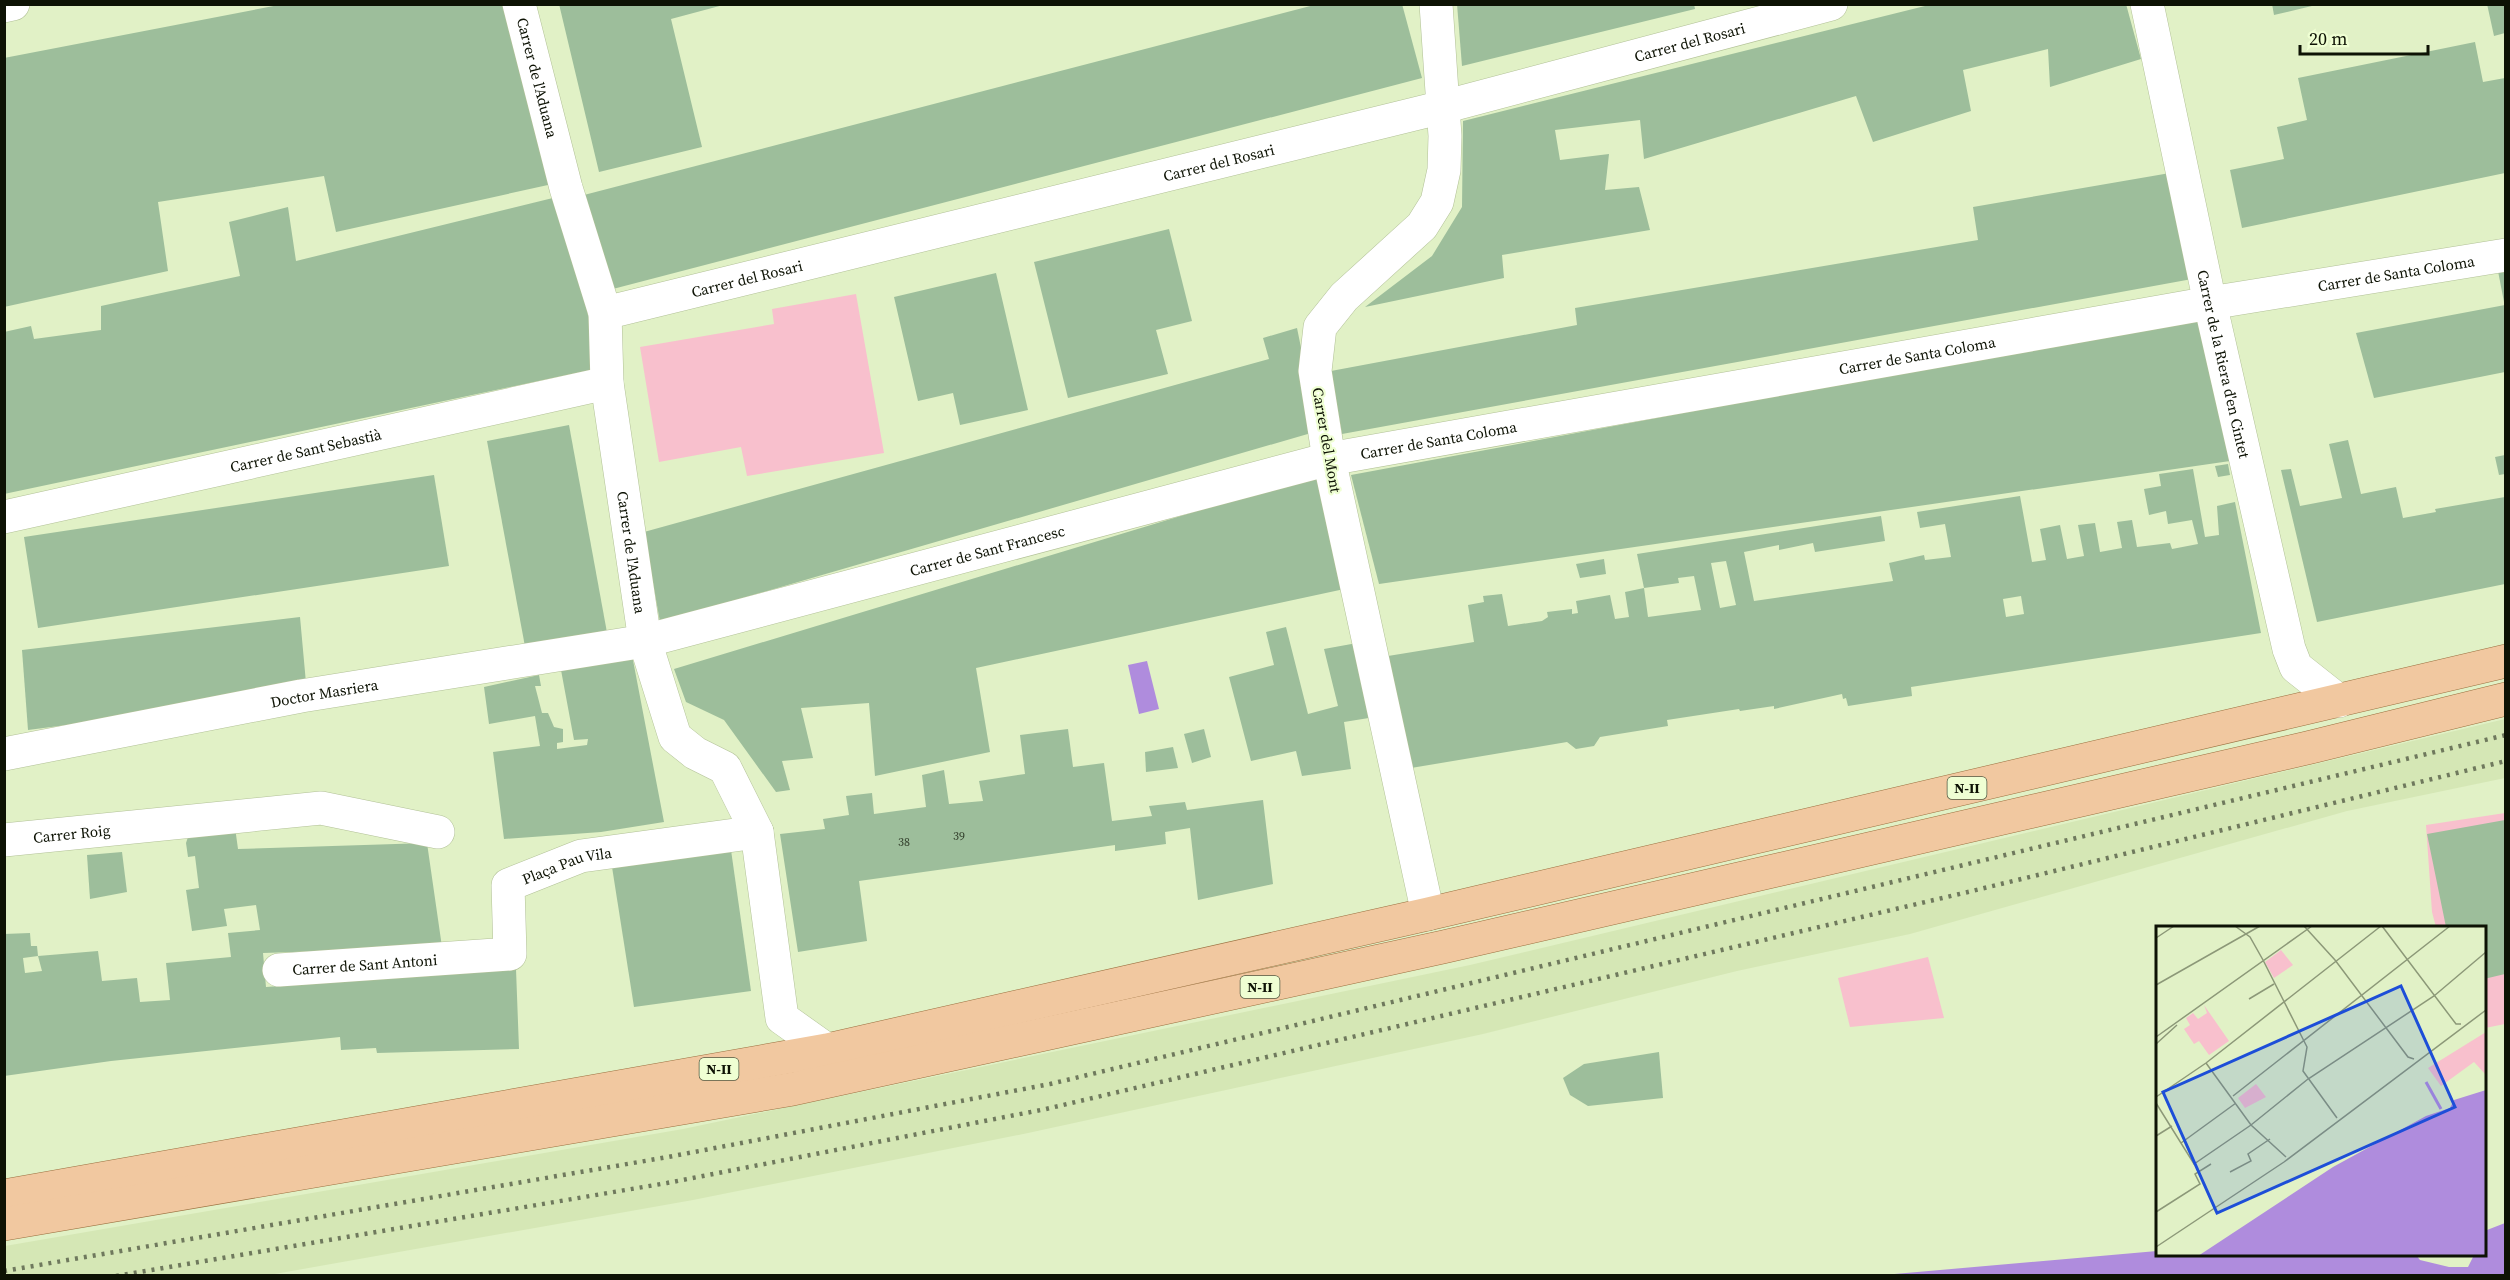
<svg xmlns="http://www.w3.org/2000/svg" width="2510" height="1280" font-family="'Source Serif 4',serif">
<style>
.built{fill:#d5e7b5}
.green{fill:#f8c0cd}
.water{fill:#af8cdd}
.building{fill:#9dbe9b;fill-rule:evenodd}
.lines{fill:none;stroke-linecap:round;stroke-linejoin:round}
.street-casing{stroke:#b2c197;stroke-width:34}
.primary-casing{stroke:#9b7040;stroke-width:34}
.street{stroke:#fff;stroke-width:33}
.primary{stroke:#f1c8a0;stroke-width:33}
.rail{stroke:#6f795d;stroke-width:4.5;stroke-dasharray:3 6;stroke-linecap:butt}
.labels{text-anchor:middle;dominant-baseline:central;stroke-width:4.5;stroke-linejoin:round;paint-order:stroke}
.number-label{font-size:12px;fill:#313d2a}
.shield{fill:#efffd3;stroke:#515942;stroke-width:1.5}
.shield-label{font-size:14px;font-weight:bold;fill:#0d1204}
.street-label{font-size:15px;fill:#0d1204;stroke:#efffd3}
.inset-river{fill:none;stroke:#af8cdd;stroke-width:3}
.inset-road{fill:none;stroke:#8c9878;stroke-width:1.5}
.view{fill:#1d4ed8;fill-opacity:0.15;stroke:#1d4ed8;stroke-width:3}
.inset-edge{fill:none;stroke:#0d1204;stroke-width:3}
</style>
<rect width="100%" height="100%" fill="#e1f1c6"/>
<path class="built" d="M2505,719V778L2347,811L1910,934L1737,971L1483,1034L1028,1133L693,1200L269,1275L5,1276V1246L683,1129L1470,965Z"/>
<g class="green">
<path d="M856,294L884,453L747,476L741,447L659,462L640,347L774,324L772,309Z"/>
<path d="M2505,813V1024L2485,1028L2484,928L2436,927L2432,912L2426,825Z"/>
<path d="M1928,957L1944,1018L1850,1027L1838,978Z"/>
</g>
<g class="water">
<path d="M1147,661L1159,709L1139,714L1128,665Z"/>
<path d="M2505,1223V1275H1883L2157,1251L2158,1254L2416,1255L2420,1260L2449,1267H2468L2474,1255L2484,1254L2487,1230Z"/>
</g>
<g class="building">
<path d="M284,4H512L557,183L336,232L324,176L158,202L168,271L4,307V58Z"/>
<path d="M559,4H727L671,19L702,147L599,172Z"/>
<path d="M1318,4H1402L1422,78L609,290L584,195Z"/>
<path d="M1457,4H1694L1695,9L1462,66Z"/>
<path d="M1933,4H2126L2141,59L2050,87L2048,49L1963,70L1971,111L1873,142L1856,96L1644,159L1640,120L1555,130L1560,160L1609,154L1605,190L1639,187L1650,230L1502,255L1504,278L1365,307L1432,256L1462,207L1463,121Z"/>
<path d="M2272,4H2316V5L2274,15Z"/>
<path d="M2487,4H2505V33L2494,36Z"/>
<path d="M2475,42L2483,82L2505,78V173L2242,228L2230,170L2284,159L2277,127L2307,120L2298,78Z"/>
<path d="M2170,173L2192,279L1342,434L1331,371L1577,325L1575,308L1978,240L1973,207Z"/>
<path d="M561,196L600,368L4,494V332L31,326L34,339L101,330V306L240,276L229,222L288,207L296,261Z"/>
<path d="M1169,229L1192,321L1156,330L1168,374L1068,398L1034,262Z"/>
<path d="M2505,265V302H2504L2497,266Z"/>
<path d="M996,273L1028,410L960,425L953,393L918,401L894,297Z"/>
<path d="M2505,305V372L2374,398L2356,333Z"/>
<path d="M2204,316L2237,460L1379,584L1351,475Z"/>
<path d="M1297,328L1318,431L660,622L644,532L1269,359L1263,338Z"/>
<path d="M569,425L608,638L526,652L487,441Z"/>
<path d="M2348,440L2361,494L2396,487L2403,518L2436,512L2435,509L2505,497V584L2317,622L2281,470L2291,469L2300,506L2342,498L2329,444Z"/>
<path d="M2505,455V474L2499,475L2495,457Z"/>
<path d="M2228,464L2230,475L2218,477L2215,466Z"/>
<path d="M2193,469L2205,537L2219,535L2217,506L2235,502L2261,633L1911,687L1912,696L1848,706L1846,698L1843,699L1842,694L1774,709V706L1740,711L1739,709L1667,720L1668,726L1600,737L1594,746L1576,749L1567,742L1411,768L1388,656L1474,642L1468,605L1484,602L1483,596L1502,594L1508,626L1542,621L1548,617L1547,612L1572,609V614L1578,613L1576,601L1610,595L1615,619L1629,617L1625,592L1644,588L1648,617L1701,610L1694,576L1678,578L1679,583L1644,588L1637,554L1881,516L1885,541L1815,552L1813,543L1779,550V545L1744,552L1754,601L1893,581L1889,563L1924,555L1925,560L1951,557L1945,524L1920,528L1917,512L2020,496L2032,562L2046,560L2040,529L2060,525L2067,559L2084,556L2078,525L2095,523L2100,552L2122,548L2117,522L2132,520L2137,547L2170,543L2172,549L2198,544L2192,520L2168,524L2166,511L2149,515L2144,489L2161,486L2159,474ZM1726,561L1736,605L1720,608L1711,563ZM2021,596L2024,614L2006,617L2003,599Z"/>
<path d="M1323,473L1349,588L976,668L990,752L875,776L869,703L801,708L813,758L782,761L790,790L776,792L724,720L686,702L674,669Z"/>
<path d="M434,475L449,566L38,628L24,537Z"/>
<path d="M1604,559L1606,574L1580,578L1576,564Z"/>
<path d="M300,617L307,694L28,730L22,650Z"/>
<path d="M1286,627L1308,714L1338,706L1324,649L1357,643L1375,717L1344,722L1351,769L1302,776L1296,751L1251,761L1229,677L1274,665L1266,632Z"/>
<path d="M632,655L664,822L601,832L504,839L493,752L540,746L535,716L489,724L484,687L539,675L541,686H535L542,713H548L554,727L563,729V742L557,743V749L587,745L588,739L574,740L561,670Z"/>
<path d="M1068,729L1073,767L1104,763L1112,821L1152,816L1149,806L1185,802L1187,810L1263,800L1273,884L1198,900L1190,828L1165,832L1166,844L1115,851V845L859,881L867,941L798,952L780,834L825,829L823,819L849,815L846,796L872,793L874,814L926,807L922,775L944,770L949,804L983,801L979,781L1025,774L1020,735Z"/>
<path d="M1204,729L1211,757L1192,763L1184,734Z"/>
<path d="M1173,747L1178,768L1146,772L1145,752Z"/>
<path d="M234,820L238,849L427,843L442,947L263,953L266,987L516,969L519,1049L377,1053L376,1048L341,1050L340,1037L111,1061L4,1076V934L30,933L31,946H37L38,956L98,951L102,981L137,978L140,1002L170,1000L166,963L231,957L228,933L260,930L256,905L224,909L227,926L192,931L186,890L199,888L195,856L188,857L186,843L192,825ZM38,956L42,971L25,973L23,958Z"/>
<path d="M2505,820V974L2484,979V928L2446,927L2427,834Z"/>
<path d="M731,850L751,991L634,1007L612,867Z"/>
<path d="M122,852L127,892L90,899L87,855Z"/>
<path d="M1659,1052L1663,1098L1588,1106L1570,1095L1563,1078L1584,1064Z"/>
</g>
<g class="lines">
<g class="street-casing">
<g id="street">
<path id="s1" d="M519,4L566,188L605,313L607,383L645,641L675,737L695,753L725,768L757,832L782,1018L827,1050"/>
<path id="s2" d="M2147,4L2210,303L2289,649L2296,667L2339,701"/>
<path d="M4,6L13,4"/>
<path id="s3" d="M605,313L1443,107L1831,4"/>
<path id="s4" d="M4,517L607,383"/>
<path id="s5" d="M4,754L301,696L645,641L1329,459L2210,303L2506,255"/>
<path id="s6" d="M4,840L321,808L438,832"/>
<path d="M1428,914L1329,459L1315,371L1320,327L1344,297L1422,226L1437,202L1444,170L1445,136L1436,4"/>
<path id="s7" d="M279,970L510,954L508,885L581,856L757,832"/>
</g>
</g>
<g class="primary-casing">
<g id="primary">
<path d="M4,1196L827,1050L1428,914L2506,661"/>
<path d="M4,1224L793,1089L1443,947L2307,748L2506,699"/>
</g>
</g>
<use href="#street" class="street"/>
<use href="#primary" class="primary"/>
<g class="rail">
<path d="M4,1271L668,1157L1050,1084L2506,735"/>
<path d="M116,1276L667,1183L1046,1109L1968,892L2506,761"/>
</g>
</g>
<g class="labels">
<g class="number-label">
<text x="959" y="836">39</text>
<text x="904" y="842">38</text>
</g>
<g class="shield">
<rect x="1947.5" y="777" width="39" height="22" rx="4.5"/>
<rect x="1240.5" y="976" width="39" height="22" rx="4.5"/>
<rect x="699.5" y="1058" width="39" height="22" rx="4.5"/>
</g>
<g class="shield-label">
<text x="1967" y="788">N-II</text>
<text x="1260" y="987">N-II</text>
<text x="719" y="1069">N-II</text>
</g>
<g class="street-label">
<text stroke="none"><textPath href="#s3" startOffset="1118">Carrer del Rosari</textPath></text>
<text stroke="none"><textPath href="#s1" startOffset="76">Carrer de l'Aduana</textPath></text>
<text stroke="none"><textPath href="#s3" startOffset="632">Carrer del Rosari</textPath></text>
<text stroke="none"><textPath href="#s5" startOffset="2442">Carrer de Santa Coloma</textPath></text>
<text stroke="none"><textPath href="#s3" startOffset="146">Carrer del Rosari</textPath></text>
<text stroke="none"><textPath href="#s5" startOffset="1956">Carrer de Santa Coloma</textPath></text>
<text stroke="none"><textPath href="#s2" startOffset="368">Carrer de la Riera d'en Cintet</textPath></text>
<text transform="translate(1327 440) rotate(80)">Carrer del Mont</text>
<text stroke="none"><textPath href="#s5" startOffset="1470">Carrer de Santa Coloma</textPath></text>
<text stroke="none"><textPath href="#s4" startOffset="309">Carrer de Sant Sebastià</textPath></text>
<text stroke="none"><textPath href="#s5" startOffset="1005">Carrer de Sant Francesc</textPath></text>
<text stroke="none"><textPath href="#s1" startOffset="562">Carrer de l'Aduana</textPath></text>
<text stroke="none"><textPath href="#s5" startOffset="326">Doctor Masriera</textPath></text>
<text stroke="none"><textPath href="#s6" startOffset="68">Carrer Roig</textPath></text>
<text stroke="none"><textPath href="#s7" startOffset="363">Plaça Pau Vila</textPath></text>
<text stroke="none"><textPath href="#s7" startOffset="86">Carrer de Sant Antoni</textPath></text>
</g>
</g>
<g transform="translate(2156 926)">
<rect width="330" height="330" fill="#e1f1c6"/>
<path d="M125,24L137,39L118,52L109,36ZM48,79L73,115L53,129L43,115L38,118L28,103L34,99L30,92L37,87L42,93L51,87ZM330,106V149L318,136L285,160L272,142ZM100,158L110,171L89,182L82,172Z" fill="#f8c0cd"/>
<path d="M330,164V330H42L177,241L270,190L294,182L298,174Z" fill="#af8cdd"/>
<path class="inset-river" d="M270,156L285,183"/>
<path class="inset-road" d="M79,0L94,11L107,34L151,121L147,145L181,192M148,0L179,34L252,131L258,133M226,0L300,98H305M0,12L18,0M0,59L104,0M93,73L118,58M0,111L156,0M0,118L21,99M50,137L95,199L130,231M77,170L294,0M0,171L50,137L225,0M0,177L38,238L95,199L152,153L278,70L330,26M0,210L16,200M25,217L80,177M74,246L95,235L92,228L114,213M0,286L44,258L39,248L55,238M0,321L128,236L330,84"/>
<path class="view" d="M245,60L299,181L61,287L7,166Z"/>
<rect width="330" height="330" class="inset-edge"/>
</g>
<rect width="2510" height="1280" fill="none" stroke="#0d1204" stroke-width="12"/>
<path d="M2300 45v9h128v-9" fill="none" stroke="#0d1204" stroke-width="3"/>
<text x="2309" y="45" font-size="18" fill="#0d1204" stroke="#efffd3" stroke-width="4.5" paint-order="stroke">20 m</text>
</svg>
